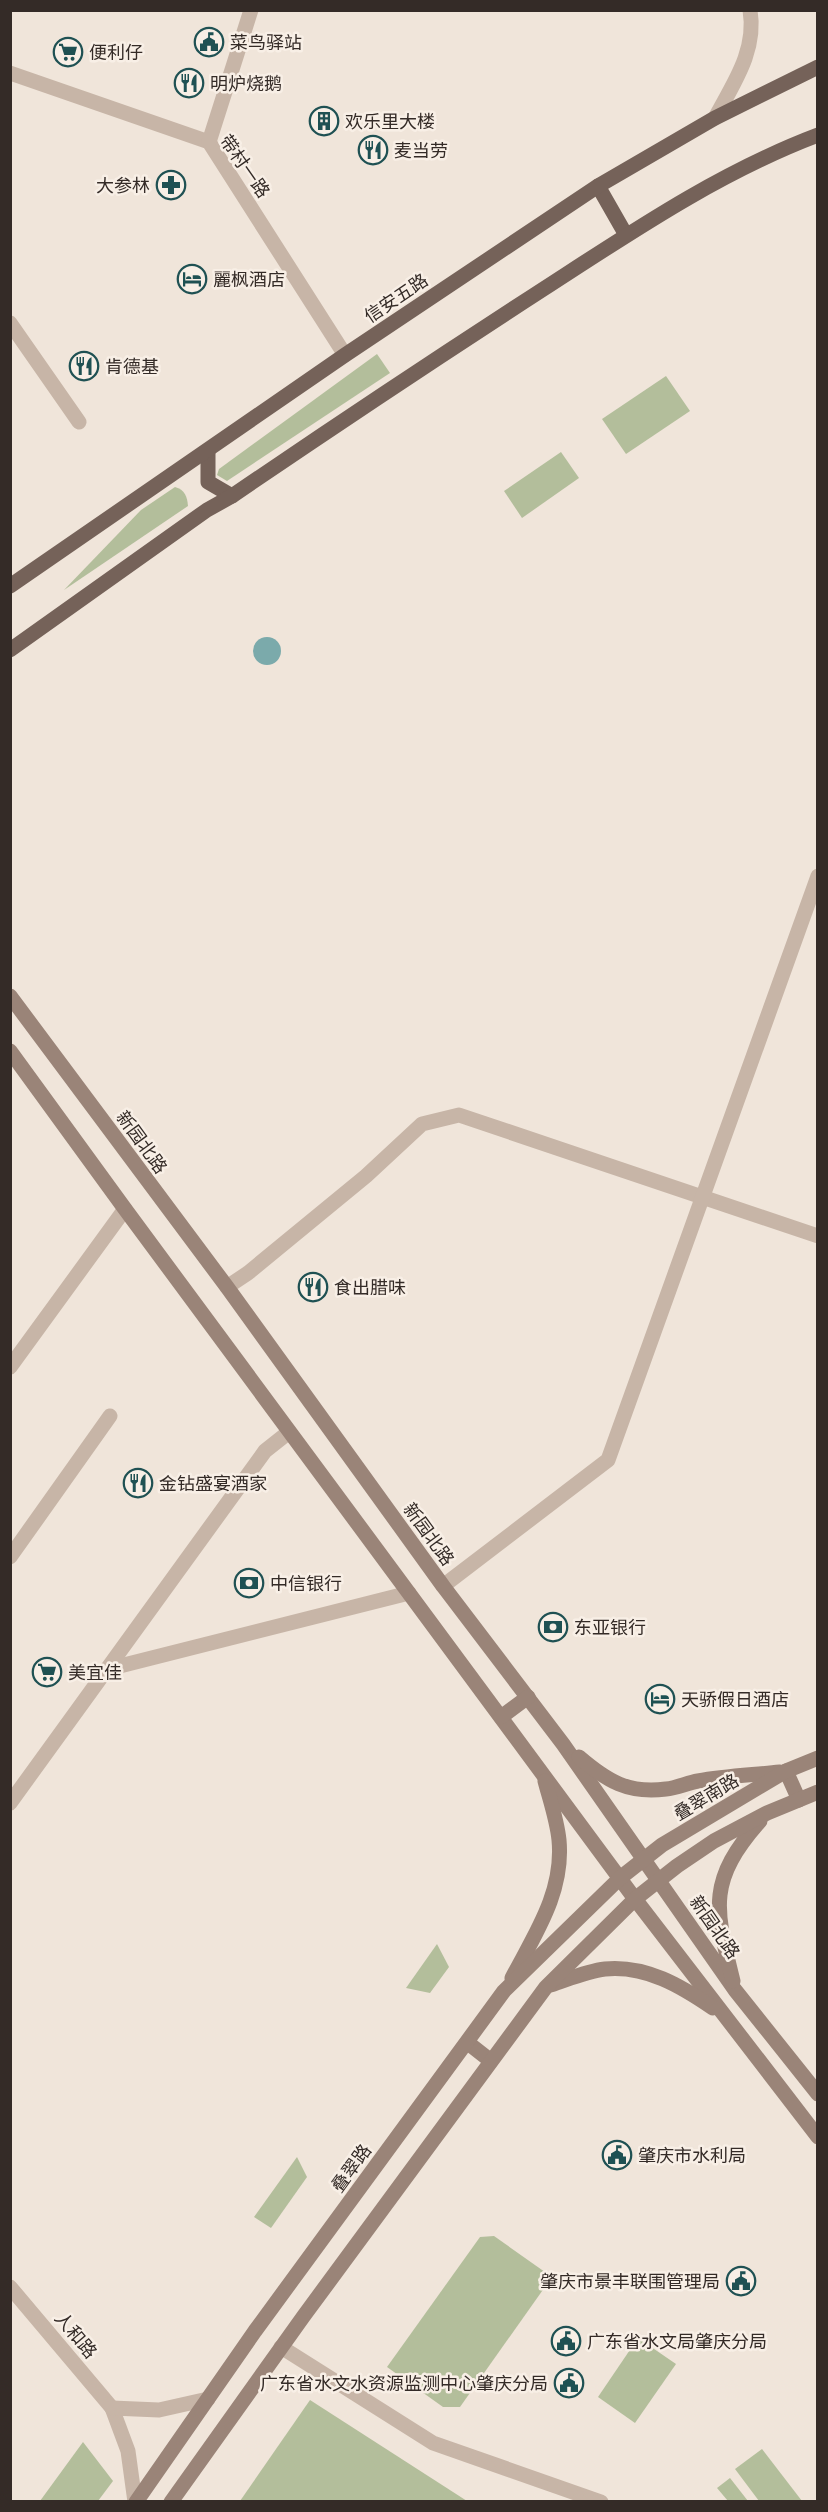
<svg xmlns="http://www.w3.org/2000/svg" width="828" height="2512" font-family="Inter,'Noto Sans SC',sans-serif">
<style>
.green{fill:#b3be9b}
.water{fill:#7baaab}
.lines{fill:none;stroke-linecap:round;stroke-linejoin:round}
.pedestrian{stroke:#c7b5a7;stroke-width:15}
.minor{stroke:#c7b5a7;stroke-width:15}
.tertiary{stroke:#c7b5a7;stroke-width:15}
.secondary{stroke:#9a8478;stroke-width:15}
.primary{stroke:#756259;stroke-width:15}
.labels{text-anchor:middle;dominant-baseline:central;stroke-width:5;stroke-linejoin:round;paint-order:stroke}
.poi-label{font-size:18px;fill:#342b27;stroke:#f8efe6;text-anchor:start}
.street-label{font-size:18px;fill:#342b27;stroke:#f8efe6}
</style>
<rect width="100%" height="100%" fill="#f0e5da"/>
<g class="green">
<path d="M377,354L390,373L227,481L217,475L219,469Z"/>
<path d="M666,376L690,411L626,454L602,419Z"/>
<path d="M561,452L579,478L522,518L504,491Z"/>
<path d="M175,487C185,490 187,496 188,506L64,590L141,510Z"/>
<path d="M437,1944L449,1967L430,1993L406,1988Z"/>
<path d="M297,2157L307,2177L271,2228L254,2217Z"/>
<path d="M494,2236L552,2277L460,2407H443L387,2367L480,2237Z"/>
<path d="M638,2338L676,2364L635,2423L598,2397Z"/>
<path d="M310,2400L467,2501H240Z"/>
<path d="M83,2442L113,2481L98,2501H40Z"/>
<path d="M762,2449L802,2501H759L735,2469Z"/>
<path d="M730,2478L748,2501H728L717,2488Z"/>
</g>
<circle class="water" cx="267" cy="651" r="14"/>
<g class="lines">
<g class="pedestrian">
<path d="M10,323L79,422"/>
<path d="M10,1557L110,1416"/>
<path d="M108,1669L409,1593"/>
</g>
<g class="minor">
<path d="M10,73L209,142L345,355"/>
<path d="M715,118C733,84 757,51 750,10"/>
<path d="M209,142L251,10"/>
<path d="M227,1287L248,1273L366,1176L422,1124L459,1115L818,1236"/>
<path d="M10,1367L125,1209"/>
<path d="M443,1586L608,1460L818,876"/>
<path d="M10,1803L265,1451L289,1432"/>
<path d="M281,2347L433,2443L601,2502"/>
</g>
<g class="tertiary">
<path d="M10,2287L112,2408L128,2451L135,2502"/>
<path d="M112,2408L159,2410L208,2399"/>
</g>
<g class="secondary">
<path d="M10,996L227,1287L443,1586L563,1744L735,1990L818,2094"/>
<path d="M10,1051L125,1209L635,1899L818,2137"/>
<path d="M501,1717L528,1697"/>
<path d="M579,1757C607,1781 628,1794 666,1789C677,1788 687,1783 698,1781C725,1776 753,1775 780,1772"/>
<path d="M786,1771L799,1800"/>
<path d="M512,1978C535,1934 564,1892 559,1840C557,1820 550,1800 545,1781"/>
<path d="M733,1981C715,1908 707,1881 760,1821"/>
<path d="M551,1985C569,1979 587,1971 605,1969C646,1965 681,1986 713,2008"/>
<path d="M468,2043L491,2061"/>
<path d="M136,2502L255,2331L504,1991L620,1878L662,1845L786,1771L818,1758"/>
<path d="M171,2502L303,2317L546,1987L635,1899L677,1866L714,1841L767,1813L818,1792"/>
</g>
<g class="primary">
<path d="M598,186L626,235"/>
<path d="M208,451V482L232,496"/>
<path d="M10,586L345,355L598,186L715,118L818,67"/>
<path d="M10,650L207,510L232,496C336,425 440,356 545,288C633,231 720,172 818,135"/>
</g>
</g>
<defs>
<g id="civic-ring" transform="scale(1.5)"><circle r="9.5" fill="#f8efe6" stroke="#1f5153" stroke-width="1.5"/><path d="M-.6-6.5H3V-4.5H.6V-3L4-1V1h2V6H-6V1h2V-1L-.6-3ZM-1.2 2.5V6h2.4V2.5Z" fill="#1f5153"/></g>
<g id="supermarket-ring" transform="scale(1.5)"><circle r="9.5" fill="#f8efe6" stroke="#1f5153" stroke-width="1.5"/><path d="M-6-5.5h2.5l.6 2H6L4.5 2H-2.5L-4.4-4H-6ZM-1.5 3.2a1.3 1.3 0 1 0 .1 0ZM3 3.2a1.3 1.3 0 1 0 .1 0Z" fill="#1f5153"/></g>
<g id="restaurant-ring" transform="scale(1.5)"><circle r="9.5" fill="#f8efe6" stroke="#1f5153" stroke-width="1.5"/><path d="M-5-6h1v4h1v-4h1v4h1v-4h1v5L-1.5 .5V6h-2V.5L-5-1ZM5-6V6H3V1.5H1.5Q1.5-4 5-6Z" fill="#1f5153"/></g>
<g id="building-ring" transform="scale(1.5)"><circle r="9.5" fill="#f8efe6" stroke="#1f5153" stroke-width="1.5"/><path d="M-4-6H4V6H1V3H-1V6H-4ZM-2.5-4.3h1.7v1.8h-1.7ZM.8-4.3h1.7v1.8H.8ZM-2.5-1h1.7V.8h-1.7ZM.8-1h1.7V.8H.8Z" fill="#1f5153"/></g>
<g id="pharmacy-ring" transform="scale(1.5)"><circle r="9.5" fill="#f8efe6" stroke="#1f5153" stroke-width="1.5"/><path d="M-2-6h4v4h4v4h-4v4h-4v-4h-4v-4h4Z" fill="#1f5153"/></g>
<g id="hotel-ring" transform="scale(1.5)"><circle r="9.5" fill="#f8efe6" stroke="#1f5153" stroke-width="1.5"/><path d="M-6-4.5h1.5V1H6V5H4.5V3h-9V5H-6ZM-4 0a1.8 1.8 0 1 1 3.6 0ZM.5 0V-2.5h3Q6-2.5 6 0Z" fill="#1f5153"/></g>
<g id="bank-ring" transform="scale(1.5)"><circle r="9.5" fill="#f8efe6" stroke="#1f5153" stroke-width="1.5"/><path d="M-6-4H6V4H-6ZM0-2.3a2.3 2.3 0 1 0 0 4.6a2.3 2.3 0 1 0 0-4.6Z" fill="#1f5153"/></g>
</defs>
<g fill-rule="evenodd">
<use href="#civic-ring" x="209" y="42"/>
<use href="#supermarket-ring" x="68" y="52"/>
<use href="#restaurant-ring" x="189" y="83"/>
<use href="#building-ring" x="324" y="121"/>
<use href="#restaurant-ring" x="373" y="150"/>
<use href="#pharmacy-ring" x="171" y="185"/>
<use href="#hotel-ring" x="192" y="279"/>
<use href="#restaurant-ring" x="84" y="366"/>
<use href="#restaurant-ring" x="313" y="1287"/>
<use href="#restaurant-ring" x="138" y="1483"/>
<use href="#bank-ring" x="249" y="1583"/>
<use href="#bank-ring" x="553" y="1627"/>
<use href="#supermarket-ring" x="47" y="1672"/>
<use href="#hotel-ring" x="660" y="1699"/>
<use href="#civic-ring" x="617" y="2155"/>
<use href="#civic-ring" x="741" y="2281"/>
<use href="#civic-ring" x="566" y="2341"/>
<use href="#civic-ring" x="569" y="2383"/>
</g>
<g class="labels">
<g class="poi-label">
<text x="230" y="42">菜鸟驿站</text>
<text x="89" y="52">便利仔</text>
<text x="210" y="83">明炉烧鹅</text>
<text x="345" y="121">欢乐里大楼</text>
<text x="394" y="150">麦当劳</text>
<text x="150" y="185" text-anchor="end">大参林</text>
<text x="213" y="279">麗枫酒店</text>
<text x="105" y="366">肯德基</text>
<text x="334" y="1287">食出腊味</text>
<text x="159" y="1483">金钻盛宴酒家</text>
<text x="270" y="1583">中信银行</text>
<text x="574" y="1627">东亚银行</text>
<text x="68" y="1672">美宜佳</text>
<text x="681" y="1699">天骄假日酒店</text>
<text x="638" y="2155">肇庆市水利局</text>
<text x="720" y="2281" text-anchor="end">肇庆市景丰联围管理局</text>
<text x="587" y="2341">广东省水文局肇庆分局</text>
<text x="548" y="2383" text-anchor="end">广东省水文水资源监测中心肇庆分局</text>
</g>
<g class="street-label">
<text transform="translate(245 166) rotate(55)">带村一路</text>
<text transform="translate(396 298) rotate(-34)">信安五路</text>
<text transform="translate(142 1142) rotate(54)">新园北路</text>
<text transform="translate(429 1534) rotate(54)">新园北路</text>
<text transform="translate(706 1797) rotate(-31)">叠翠南路</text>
<text transform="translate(715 1927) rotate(55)">新园北路</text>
<text transform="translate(351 2168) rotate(-54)">叠翠路</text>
<text transform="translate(76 2335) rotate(50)">人和路</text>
</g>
</g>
<rect width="828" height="2512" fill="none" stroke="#342b27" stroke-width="24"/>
</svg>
